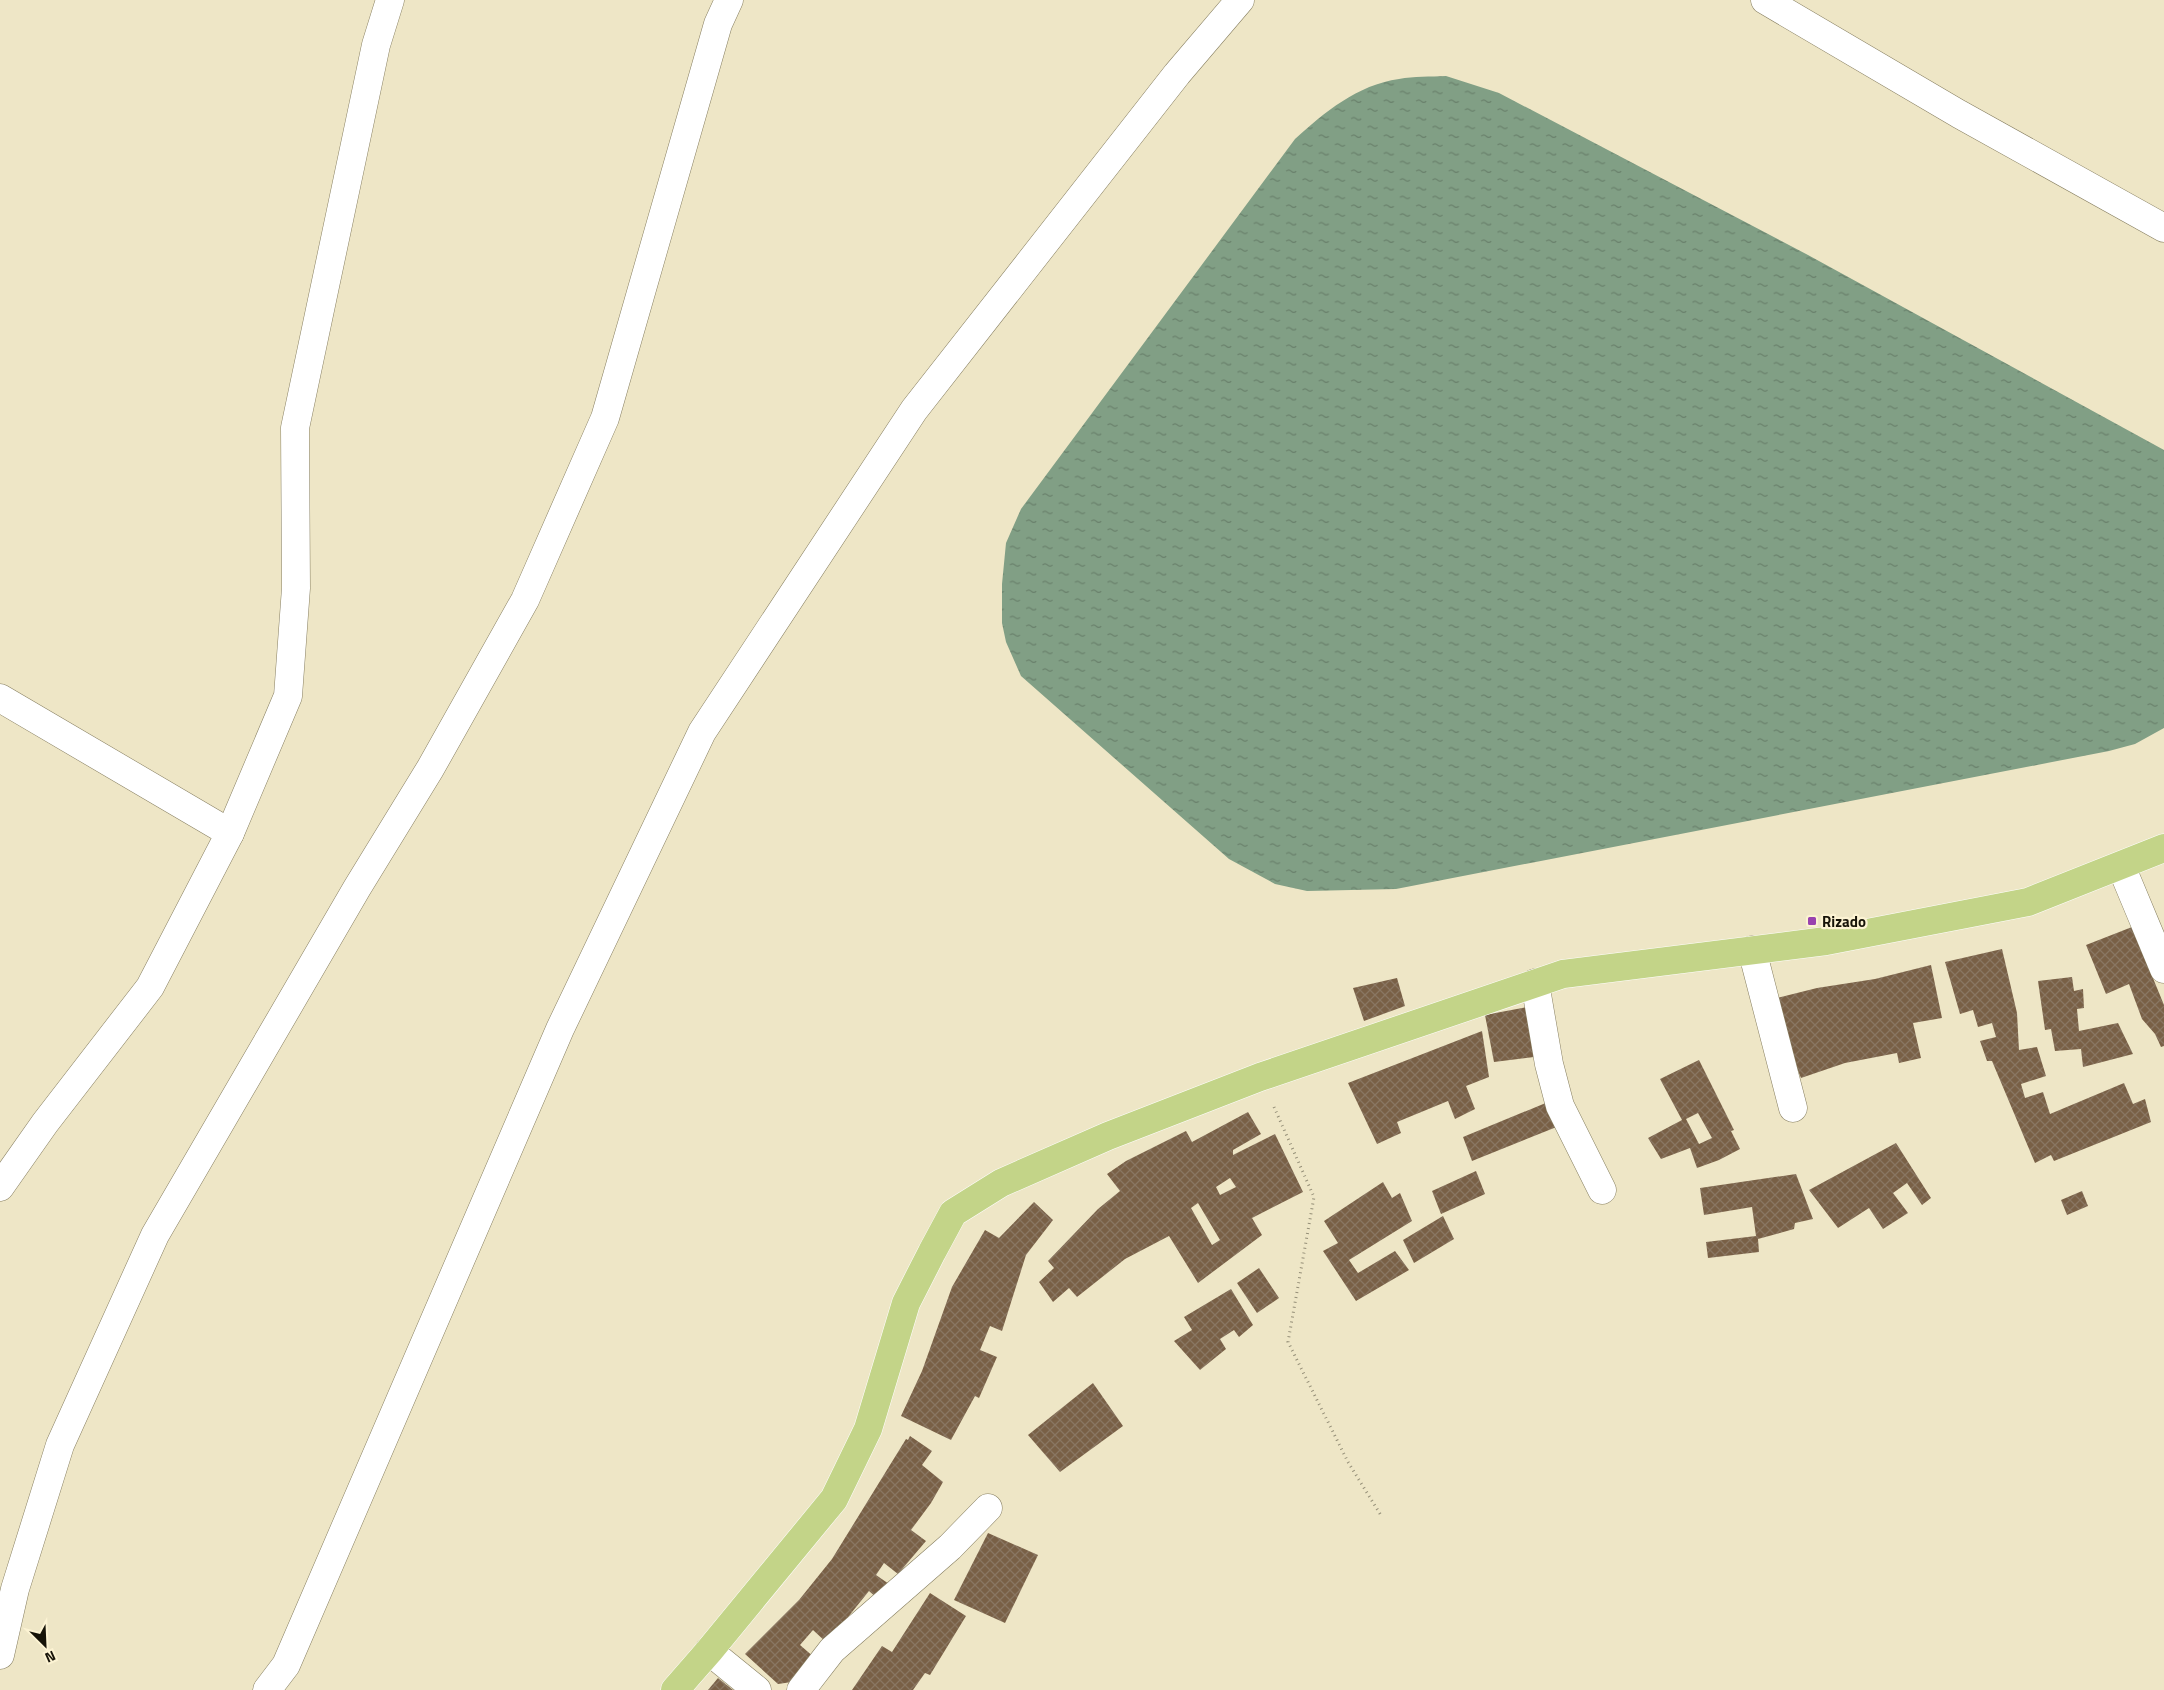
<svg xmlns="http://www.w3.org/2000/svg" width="2164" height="1690" font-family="'Titillium Web',sans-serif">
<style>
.water{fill:url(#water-ripples)}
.building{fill:url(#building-cross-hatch);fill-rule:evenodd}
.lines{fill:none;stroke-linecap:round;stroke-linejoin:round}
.minor-casing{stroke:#877f61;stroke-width:29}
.major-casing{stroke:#fff;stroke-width:29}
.path{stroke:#958f78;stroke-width:3;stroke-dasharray:1 4;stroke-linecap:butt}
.minor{stroke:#fff;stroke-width:28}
.major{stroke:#c3d488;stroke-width:28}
.poi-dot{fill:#9942af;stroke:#fcf3d3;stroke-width:2}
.labels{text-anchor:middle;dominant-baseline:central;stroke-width:4.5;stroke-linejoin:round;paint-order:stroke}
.poi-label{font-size:15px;font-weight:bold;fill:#161308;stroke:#fcf3d3;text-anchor:start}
</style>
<defs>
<pattern id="water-ripples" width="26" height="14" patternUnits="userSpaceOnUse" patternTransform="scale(1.25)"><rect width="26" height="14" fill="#819f85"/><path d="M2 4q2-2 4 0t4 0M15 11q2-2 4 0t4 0" fill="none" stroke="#69806b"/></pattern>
<pattern id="building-cross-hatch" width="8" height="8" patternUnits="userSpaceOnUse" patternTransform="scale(1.25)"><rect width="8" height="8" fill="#796046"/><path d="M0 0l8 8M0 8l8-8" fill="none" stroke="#897662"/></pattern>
</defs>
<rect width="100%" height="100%" fill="#eee6c6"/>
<path class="water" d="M1446,76L1499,93L1808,255L2164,450V728L2135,744L2109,751L1396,889L1307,891L1275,884L1229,859L1021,676L1006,642L1002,623V584L1006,543L1021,509L1295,139C1325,112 1357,85 1399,79C1414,76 1430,77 1446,76Z"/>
<g class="building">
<path d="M2132,927L2164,1005V1046L2161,1047L2155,1034L2142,1019L2129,984L2106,994L2086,945Z"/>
<path d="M2002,949L2017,1013L2019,1050L2037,1047L2046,1076L2021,1084L2025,1098L2043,1092L2050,1114L2124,1083L2133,1104L2145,1099L2151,1122L2054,1161L2051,1155L2035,1163L1992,1061H1987L1980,1041L1996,1037L1992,1023L1978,1027L1973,1010L1960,1014L1945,962Z"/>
<path d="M1931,965L1942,1018L1913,1023L1921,1058L1899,1063L1897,1053L1845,1063L1801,1078L1769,1000L1817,988L1875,979Z"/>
<path d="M2072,977L2074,991L2083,989L2084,1008L2077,1009L2079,1031L2118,1023L2133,1054L2083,1067L2081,1049L2055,1051L2051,1029L2045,1030L2038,981Z"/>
<path d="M1397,978L1405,1006L1364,1021L1353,988Z"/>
<path d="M1527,1007L1534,1057L1494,1062L1485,1015Z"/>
<path d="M1482,1031L1489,1077L1466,1086L1475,1109L1455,1119L1448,1101L1397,1122L1401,1133L1377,1144L1348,1083Z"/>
<path d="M1699,1060L1734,1130L1731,1131L1740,1149L1719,1160L1697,1168L1690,1148L1661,1159L1648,1138L1682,1120L1660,1079ZM1698,1113L1712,1138L1699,1144L1686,1119Z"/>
<path d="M1553,1100L1564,1124L1472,1161L1463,1137Z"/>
<path d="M1248,1112L1261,1134L1233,1150V1155L1275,1134L1303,1192L1252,1218L1262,1235L1198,1283L1169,1236L1125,1259L1077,1297L1069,1288L1053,1302L1039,1282L1054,1268L1048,1261L1098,1209L1120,1191L1107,1174L1126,1161L1186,1131L1192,1142ZM1230,1178L1236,1187L1220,1195L1216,1187ZM1198,1203L1220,1240L1212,1245L1191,1208Z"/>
<path d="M1896,1143L1931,1198L1922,1205L1907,1183L1893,1193L1908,1213L1883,1229L1869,1208L1838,1228L1809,1190Z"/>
<path d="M1476,1171L1485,1194L1441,1214L1432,1191Z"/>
<path d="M1796,1174L1813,1219L1795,1223L1794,1229L1758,1239L1759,1252L1708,1258L1706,1242L1756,1236L1752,1207L1704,1215L1700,1188Z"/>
<path d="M1383,1182L1392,1198L1400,1193L1412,1221L1349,1260L1358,1273L1395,1251L1409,1270L1356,1301L1323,1251L1338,1243L1324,1221Z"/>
<path d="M2082,1191L2088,1206L2067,1215L2061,1200Z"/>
<path d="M1034,1202L1053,1220L1026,1255L1002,1331L990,1326L980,1350L997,1357L979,1398L975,1396L951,1440L901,1416L922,1371L952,1287L985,1230L999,1238Z"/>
<path d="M1443,1216L1454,1239L1414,1263L1403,1240Z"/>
<path d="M1259,1268L1279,1298L1257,1313L1237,1283Z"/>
<path d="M1231,1289L1253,1325L1239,1337L1234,1330L1220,1339L1226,1349L1200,1370L1174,1341L1192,1330L1184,1317Z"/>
<path d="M1093,1383L1123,1426L1060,1472L1028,1435Z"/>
<path d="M910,1436L932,1451L922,1465L943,1482L931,1503L911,1530L926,1541L898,1574L884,1563L876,1575L889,1584L877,1598L869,1591L827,1643L813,1630L800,1645L815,1658L792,1682L778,1684L745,1654L799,1600L832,1559L906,1439L908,1440Z"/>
<path d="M988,1533L1038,1555L1005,1623L954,1600Z"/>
<path d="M930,1593L966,1616L930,1675L925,1673L913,1690H852L882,1646L892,1652Z"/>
<path d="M718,1678L733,1690H708Z"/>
</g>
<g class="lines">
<g class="minor-casing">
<g id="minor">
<path d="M1765,0L1959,114L2164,228"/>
<path d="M0,698L230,833L150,987L45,1123L0,1187"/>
<path d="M230,833L288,696L296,588L295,428L376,45L390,0"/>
<path d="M2121,866L2164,969"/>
<path d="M1752,950L1793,1108"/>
<path d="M1535,983L1549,1064L1560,1106L1602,1190"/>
<path d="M709,1651L757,1690"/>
<path d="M0,1655L15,1589L60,1445L155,1235L357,888L430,769L525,600L605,418L718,24L729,0"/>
<path d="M267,1690L286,1665L560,1029L702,732L914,410L1177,74L1240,0"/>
<path d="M801,1690L832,1650L950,1547L988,1508"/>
</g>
</g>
<g class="major-casing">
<path id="major" d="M675,1690L709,1651L834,1499L868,1429L906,1303L932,1252L953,1213L1001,1183L1108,1136L1260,1077L1563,974L1826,941L2028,902L2164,848"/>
</g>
<path class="path" d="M1274,1107L1314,1197L1288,1342L1348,1462L1382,1517"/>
<use href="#minor" class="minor"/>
<use href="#major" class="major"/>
</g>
<rect class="poi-dot" x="1807" y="916" width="10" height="10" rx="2.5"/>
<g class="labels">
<g class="poi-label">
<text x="1822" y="921">Rizado</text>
</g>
</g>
<g transform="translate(45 1645) rotate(156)" stroke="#fcf3d3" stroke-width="4" paint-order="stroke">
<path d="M0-4L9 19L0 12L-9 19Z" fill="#161308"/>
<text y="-8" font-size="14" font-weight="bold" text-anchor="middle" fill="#161308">N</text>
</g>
</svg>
